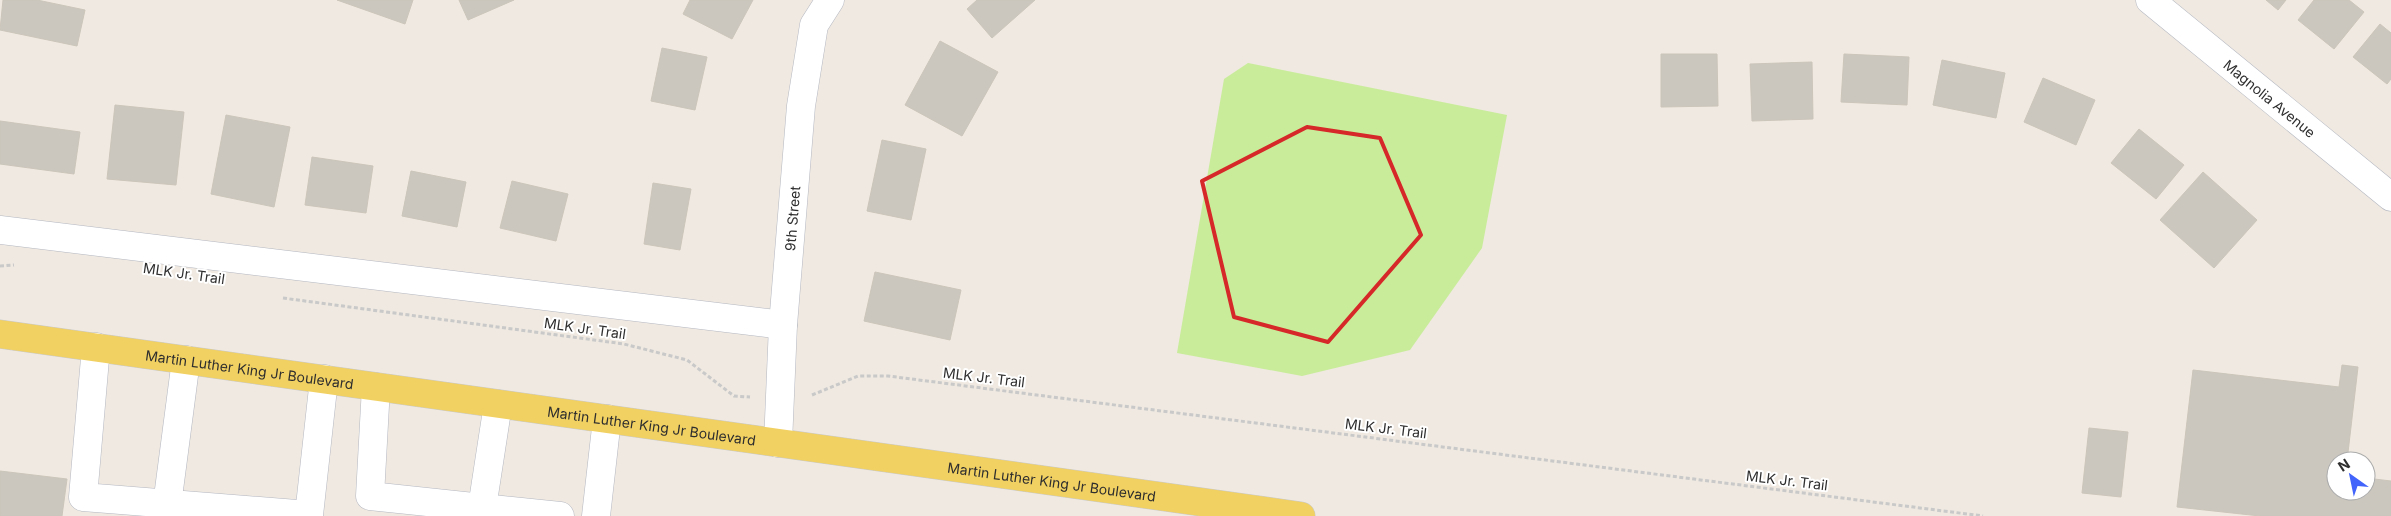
<svg xmlns="http://www.w3.org/2000/svg" width="2391" height="516" font-family="Inter,sans-serif">
<style>
.pitch{fill:#c9ec9a}
.building{fill:#cbc7bf;stroke:#cbc5ba}
.lines{fill:none;stroke-linecap:round;stroke-linejoin:round}
.minor-casing{stroke:#b4b7c1;stroke-width:29}
.major-casing{stroke:#c9c9c9;stroke-width:29}
.path{stroke:#c9c9c9;stroke-width:3;stroke-dasharray:4 2.5;stroke-linecap:butt}
.minor{stroke:#fff;stroke-width:28}
.major{stroke:#f2d163;stroke-width:28}
.marked{fill:none;stroke:#d62828;stroke-width:4;stroke-linejoin:round}
.labels{text-anchor:middle;dominant-baseline:central;stroke-width:4;stroke-linejoin:round;paint-order:stroke}
.street-label{font-size:14px;fill:#2e2e2e;stroke:#fff}
</style>
<rect width="100%" height="100%" fill="#efe9e1"/>
<path class="pitch" d="M1248,63L1507,115L1482,248L1410,350L1302,376L1177,353L1224,79Z"/>
<g class="building">
<path d="M3,0H37L85,10L77,46L0,30Z"/>
<path d="M337,0H413L405,24Z"/>
<path d="M459,0H514L468,20Z"/>
<path d="M690,0H753L732,39L683,14Z"/>
<path d="M977,0H1035L992,38L967,9Z"/>
<path d="M2266,0H2286L2278,10Z"/>
<path d="M2314,0H2349L2364,12L2334,49L2298,20Z"/>
<path d="M2380,24L2391,33V79L2387,84L2353,57Z"/>
<path d="M940,41L998,72L962,136L905,105Z"/>
<path d="M662,48L707,57L695,110L651,101Z"/>
<path d="M1661,54H1717L1718,106L1661,107Z"/>
<path d="M1844,54L1909,57L1907,105L1841,102Z"/>
<path d="M1942,60L2005,73L1996,118L1933,105Z"/>
<path d="M1812,62L1813,119L1752,121L1750,64Z"/>
<path d="M2043,78L2095,100L2076,145L2024,122Z"/>
<path d="M115,105L184,112L176,185L107,179Z"/>
<path d="M226,115L290,127L274,207L211,194Z"/>
<path d="M0,121L80,132L74,174L0,164Z"/>
<path d="M2139,129L2184,165L2156,199L2111,163Z"/>
<path d="M882,140L926,149L911,220L867,211Z"/>
<path d="M312,157L373,166L366,213L305,205Z"/>
<path d="M411,171L466,182L457,227L402,216Z"/>
<path d="M2203,172L2257,220L2214,268L2160,220Z"/>
<path d="M512,181L568,194L556,241L500,228Z"/>
<path d="M653,183L691,189L680,250L644,244Z"/>
<path d="M875,272L961,290L950,340L864,321Z"/>
<path d="M2342,365L2358,367L2347,461H2336V491H2366V478L2391,481V516H2260L2177,507L2193,370L2339,387Z"/>
<path d="M2089,428L2128,432L2121,497L2082,493Z"/>
<path d="M0,471L67,479L62,516H0Z"/>
</g>
<g class="lines">
<g class="minor-casing">
<g id="minor">
<path id="s1" d="M2150,0L2391,197"/>
<path d="M0,230L783,325"/>
<path d="M96,347L83,497L309,515L324,379"/>
<path d="M376,387L370,496L560,516"/>
<path id="s2" d="M778,443L783,325L801,106L814,25L830,0"/>
<path d="M167,505L186,360"/>
<path d="M482,508L498,404"/>
<path d="M596,516L607,419"/>
</g>
</g>
<g class="major-casing">
<g id="major">
<path id="s3" d="M0,334L1301,516"/>
</g>
</g>
<g class="path">
<path d="M0,266L14,265"/>
<path d="M283,298L624,344L687,360L734,396L750,397"/>
<path d="M812,395L858,376H888L1983,516"/>
</g>
<use href="#minor" class="minor"/>
<use href="#major" class="major"/>
</g>
<path class="marked" d="M1307,127L1380,138L1421,235L1328,342L1234,317L1202,181Z"/>
<g class="labels">
<g class="street-label">
<text stroke="none"><textPath href="#s1" startOffset="155">Magnolia Avenue</textPath></text>
<text stroke="none"><textPath href="#s2" startOffset="225">9th Street</textPath></text>
<text transform="translate(184 273) rotate(8)">MLK Jr. Trail</text>
<text transform="translate(585 328) rotate(8)">MLK Jr. Trail</text>
<text stroke="none"><textPath href="#s3" startOffset="252">Martin Luther King Jr Boulevard</textPath></text>
<text transform="translate(984 377) rotate(7)">MLK Jr. Trail</text>
<text stroke="none"><textPath href="#s3" startOffset="658">Martin Luther King Jr Boulevard</textPath></text>
<text transform="translate(1386 428) rotate(7)">MLK Jr. Trail</text>
<text transform="translate(1787 480) rotate(7)">MLK Jr. Trail</text>
<text stroke="none"><textPath href="#s3" startOffset="1062">Martin Luther King Jr Boulevard</textPath></text>
</g>
</g>
<g transform="translate(2351 476) rotate(327)"><circle r="24" fill="#ffffff" stroke="#ababab"/>
<path d="M0-4L9 19L0 12L-9 19Z" fill="#4264fb"/>
<text y="-8" font-size="14" font-weight="bold" text-anchor="middle" fill="#2e2e2e">N</text>
</g>
</svg>
